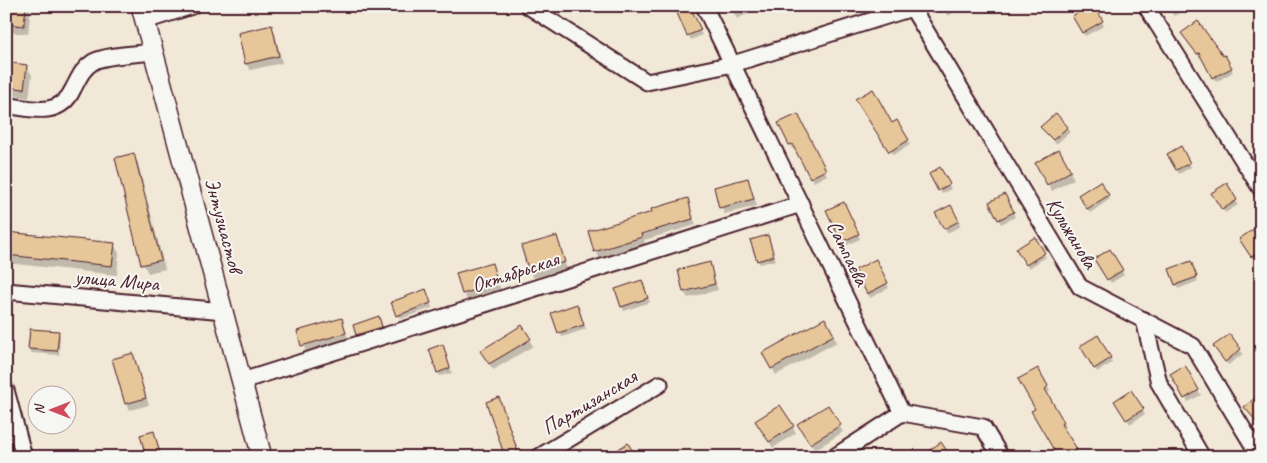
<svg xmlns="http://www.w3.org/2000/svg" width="1267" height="463" font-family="Caveat,sans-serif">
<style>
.shadow{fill:#0003}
.building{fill:#e7c699;stroke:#4a1f2b}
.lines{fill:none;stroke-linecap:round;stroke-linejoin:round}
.minor-casing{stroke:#4a1f2b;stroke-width:19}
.major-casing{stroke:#4a1f2b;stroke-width:22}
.minor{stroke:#f6f6f2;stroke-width:15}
.major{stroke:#f6f6f2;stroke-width:19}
.labels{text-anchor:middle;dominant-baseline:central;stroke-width:4;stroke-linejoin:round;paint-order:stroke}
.street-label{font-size:21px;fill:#4a1f2b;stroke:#f6f6f2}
</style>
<rect width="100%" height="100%" fill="#f2e8d7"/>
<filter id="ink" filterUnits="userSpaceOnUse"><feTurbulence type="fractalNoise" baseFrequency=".02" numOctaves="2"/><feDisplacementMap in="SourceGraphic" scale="10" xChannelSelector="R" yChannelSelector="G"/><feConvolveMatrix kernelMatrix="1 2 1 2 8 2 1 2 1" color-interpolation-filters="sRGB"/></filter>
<g filter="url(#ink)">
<g class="shadow">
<path d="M6,6H31L28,34L6,32Z"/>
<path d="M675,6H689L702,35L691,40Z"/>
<path d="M730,6H753L755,10L737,19Z"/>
<path d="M942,6H964L948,16Z"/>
<path d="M1093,6L1104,26L1085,36L1074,17Z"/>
<path d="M1168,6H1186L1187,8L1174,16Z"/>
<path d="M271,26L275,33L282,63L250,70L246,64Z"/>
<path d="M1185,37L1222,58L1225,57L1233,72L1216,82L1202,56L1200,58Z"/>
<path d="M6,64L27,67L32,75L29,98L6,95Z"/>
<path d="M857,100L892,125L897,122L910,145L893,155Z"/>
<path d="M800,120L827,175L814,182L796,147L792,149L780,124Z"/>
<path d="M1067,127L1070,132L1056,144L1044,131Z"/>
<path d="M1181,147L1191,167L1179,174L1168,154Z"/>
<path d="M1058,151L1074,179L1052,191L1036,164Z"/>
<path d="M133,155L138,163L165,269L148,273L143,264Z"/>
<path d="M940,169L951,189L942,194L931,174Z"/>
<path d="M748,179L757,206L724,214L715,188Z"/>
<path d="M1099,182L1110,199L1090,213L1079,196Z"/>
<path d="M1226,185L1238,205L1225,213L1213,193Z"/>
<path d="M1004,195L1015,217L1001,224L990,202Z"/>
<path d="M687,200L696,225L644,240L645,244L599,258L596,251L654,213Z"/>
<path d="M950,207L961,226L947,233L937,214Z"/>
<path d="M846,208L860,239L845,246L828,211Z"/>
<path d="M6,233L114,245L119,253L117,275L6,263Z"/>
<path d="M767,236L776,260L760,264L758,260Z"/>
<path d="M557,238L567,269L534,278L530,272Z"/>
<path d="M1034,239L1046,257L1029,268L1017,250Z"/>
<path d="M1241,239H1261V256L1255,260Z"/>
<path d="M1110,251L1124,275L1111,283L1096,260Z"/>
<path d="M875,261L889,288L870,298L856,271Z"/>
<path d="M709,264L718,290L688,298L684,292Z"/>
<path d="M491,265L501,290L467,300L464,293Z"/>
<path d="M1193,267L1198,281L1178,289L1176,284Z"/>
<path d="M642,282L650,302L624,311L622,306Z"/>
<path d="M428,295L432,308L400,319L398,315Z"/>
<path d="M577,306L586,329L562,337L553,314Z"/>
<path d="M378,318L384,331L359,339L357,335Z"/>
<path d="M341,320L349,340L306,352L298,332Z"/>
<path d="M824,320L837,342L776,375L764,353Z"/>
<path d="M522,327L533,346L493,370L482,351Z"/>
<path d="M58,332L60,336L59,355L32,353L29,349Z"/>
<path d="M1229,336L1243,354L1228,365L1217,351Z"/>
<path d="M1097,337L1112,363L1097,372L1082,346Z"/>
<path d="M444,350L452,373L440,376L438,372Z"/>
<path d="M132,354L149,405L130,410L126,404Z"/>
<path d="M1185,367L1201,395L1188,402L1172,375Z"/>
<path d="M1038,369L1050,391L1046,393L1066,427L1063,429L1078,454L1074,457H1060L1037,409Z"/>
<path d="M1131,392L1145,414L1130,424L1116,401Z"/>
<path d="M499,399L502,405L520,457H506Z"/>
<path d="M828,406L843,432L815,450L799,424Z"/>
<path d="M757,421L793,427L796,433L773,448Z"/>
</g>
<g class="building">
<path d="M6,6H26L24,26L6,24Z"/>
<path d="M674,6H690L701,30L687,36Z"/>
<path d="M1090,6H1095L1103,21L1082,33L1072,16Z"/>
<path d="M1198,21L1223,56L1225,55L1232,68L1212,78L1199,53L1197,54L1181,33Z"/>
<path d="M272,25L279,56L245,64L238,33Z"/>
<path d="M6,62L27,65L24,89L6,87Z"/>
<path d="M873,89L892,123L897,120L909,140L889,152L855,99Z"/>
<path d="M1056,113L1068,127L1053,140L1040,127Z"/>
<path d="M798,114L826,170L810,178L792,144L789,145L778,123Z"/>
<path d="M1181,146L1190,163L1176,170L1167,154Z"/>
<path d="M1059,149L1071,171L1047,185L1035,163Z"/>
<path d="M134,153L161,260L141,265L115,158Z"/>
<path d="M940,167L950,184L938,191L929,174Z"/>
<path d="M748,178L754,199L719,208L714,187Z"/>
<path d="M1100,181L1109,195L1087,209L1078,195Z"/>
<path d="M1227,183L1237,200L1222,210L1211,193Z"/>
<path d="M1005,194L1014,212L998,220L989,202Z"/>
<path d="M688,198L693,219L641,234L642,237L594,252L588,231L652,212L651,209Z"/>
<path d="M844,202L859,234L841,242L826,210Z"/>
<path d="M951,205L959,221L944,229L935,213Z"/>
<path d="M1255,228L1261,236V251L1251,257L1239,239Z"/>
<path d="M6,232L115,243L112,266L6,255Z"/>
<path d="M768,235L774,256L757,261L750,240Z"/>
<path d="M557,236L565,262L529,272L521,246Z"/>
<path d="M1035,237L1045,253L1026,265L1016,249Z"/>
<path d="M1110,249L1123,270L1107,280L1094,259Z"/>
<path d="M876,259L888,283L867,294L855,270Z"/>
<path d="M1191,261L1197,277L1175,285L1169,269Z"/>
<path d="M710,262L715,284L683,292L678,270Z"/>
<path d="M492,263L498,284L462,294L456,273Z"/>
<path d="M642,280L648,298L621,307L615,289Z"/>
<path d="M426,289L431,303L396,316L391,302Z"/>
<path d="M577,304L584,325L558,333L551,313Z"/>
<path d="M379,316L382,327L356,335L353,325Z"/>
<path d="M342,318L346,333L301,346L297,331Z"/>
<path d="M825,318L834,335L771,369L762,353Z"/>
<path d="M522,325L531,339L489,364L480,351Z"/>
<path d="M30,329L59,331L57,351L28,349Z"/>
<path d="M1230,334L1241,349L1225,362L1213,346Z"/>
<path d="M1098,335L1111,358L1094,369L1080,346Z"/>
<path d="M443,344L450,368L437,373L429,349Z"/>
<path d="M133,353L146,398L125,404L112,359Z"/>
<path d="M1185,365L1199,390L1184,399L1170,374Z"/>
<path d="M1038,368L1048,386L1045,389L1064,422L1061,424L1077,449L1065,457H1058L1048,440L1031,411L1035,409L1018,379Z"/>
<path d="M1131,390L1144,409L1126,420L1114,401Z"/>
<path d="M1261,393V427L1244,407Z"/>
<path d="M499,397L519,455L513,457H505L486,402Z"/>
<path d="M780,405L794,426L769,442L755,421Z"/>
<path d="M828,405L841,425L810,444L797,424Z"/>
<path d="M154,431L161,457H146L140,435Z"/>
<path d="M941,442L951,457H920Z"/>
<path d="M628,443L636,457H606Z"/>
</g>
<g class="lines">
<g class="minor-casing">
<g id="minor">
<path d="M528,6L647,82L733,64L912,8"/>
<path d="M704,6L902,413"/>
<path d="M911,6L1080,287L1193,346L1260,457"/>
<path d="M1146,6L1261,189"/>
<path d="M145,21L192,6"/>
<path d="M6,105C32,109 60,118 73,89C79,78 82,69 93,62C104,55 139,54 153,52"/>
<path d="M6,291L224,311"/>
<path d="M1144,320L1159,383L1202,457"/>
<path d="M242,381L801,204"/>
<path d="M6,390L24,457"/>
<path d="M902,413L983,427L1001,457"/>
<path d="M539,457L660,384"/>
<path d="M834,457L902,413"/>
</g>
</g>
<g class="major-casing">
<path id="major" d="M141,6L262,457"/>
</g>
<use href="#minor" class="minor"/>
<use href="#major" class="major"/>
</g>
</g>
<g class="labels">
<g class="street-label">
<text transform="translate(224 225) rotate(75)">Энтузиастов</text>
<text transform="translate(1072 233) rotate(59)">Кульжанова</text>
<text transform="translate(848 253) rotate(64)">Сатпаева</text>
<text transform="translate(515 272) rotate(-18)">Октябрьская</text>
<text transform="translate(117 280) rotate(5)">улица Мира</text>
<text transform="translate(589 402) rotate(-31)">Партизанская</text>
</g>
</g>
<rect width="1267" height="463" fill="none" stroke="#f6f6f2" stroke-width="25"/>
<rect x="12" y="12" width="1242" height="438" fill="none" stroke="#4a1f2b" stroke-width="2" filter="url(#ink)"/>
<g transform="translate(52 410) rotate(270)"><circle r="24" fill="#f6f6f2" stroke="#b1a0a2"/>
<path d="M0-4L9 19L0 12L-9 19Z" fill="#d1495b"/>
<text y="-8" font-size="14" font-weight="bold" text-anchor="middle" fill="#4a1f2b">N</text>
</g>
</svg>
